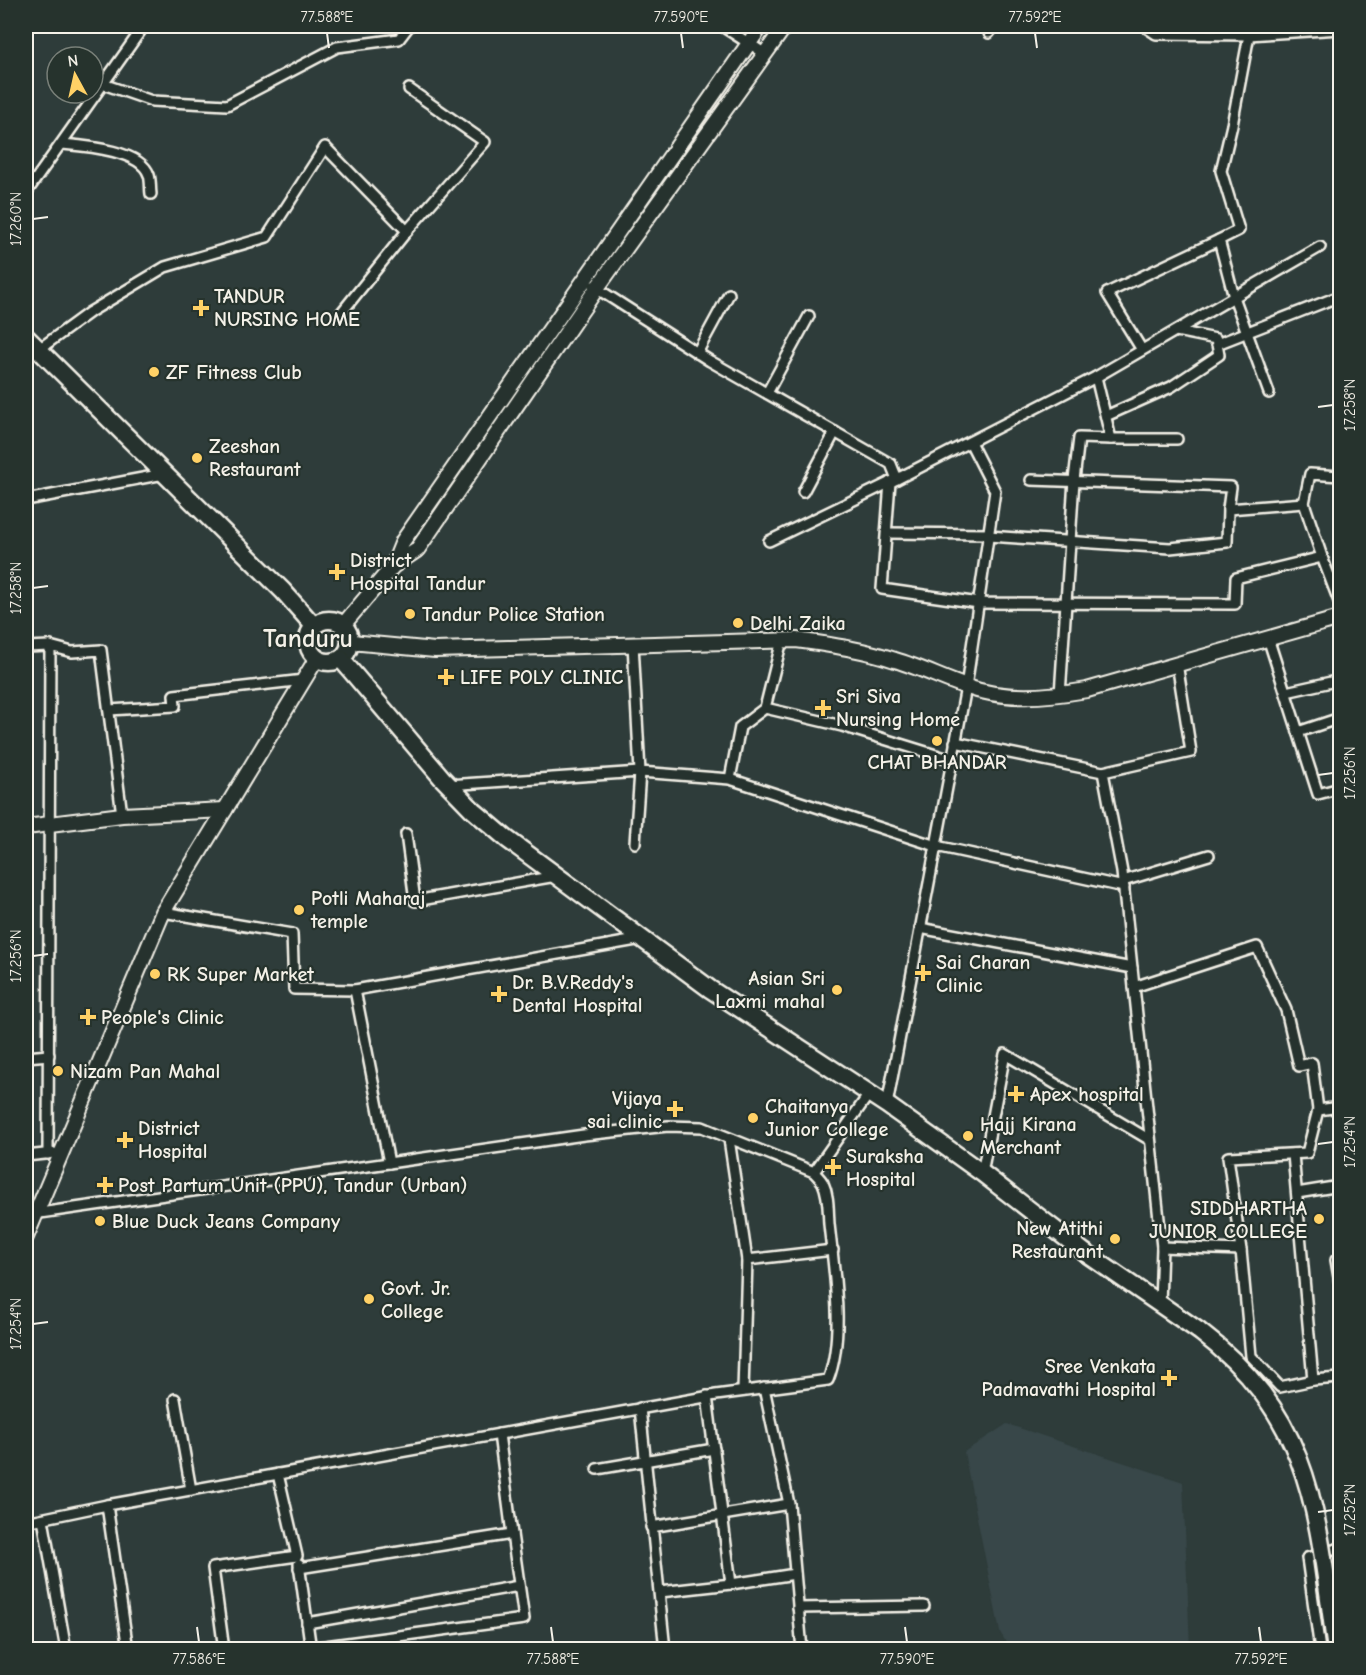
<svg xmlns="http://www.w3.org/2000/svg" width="1366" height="1675" font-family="'Comic Neue',sans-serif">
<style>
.built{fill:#384749}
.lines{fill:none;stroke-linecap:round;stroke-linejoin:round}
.street-casing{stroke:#f4f1e8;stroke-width:14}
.secondary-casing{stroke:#f4f1e8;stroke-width:18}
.highway-casing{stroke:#f4f1e8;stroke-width:21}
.street{stroke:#26332d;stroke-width:9}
.secondary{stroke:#26332d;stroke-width:14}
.highway{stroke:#26332d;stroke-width:16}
.highway-bridge-casing{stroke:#f4f1e8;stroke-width:21;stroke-linecap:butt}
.highway-bridge{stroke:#26332d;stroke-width:16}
.ticks{fill:none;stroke:#f4f1e8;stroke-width:2}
.poi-dot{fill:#ffd166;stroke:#26332d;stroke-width:2}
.labels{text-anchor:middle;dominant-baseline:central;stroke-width:4.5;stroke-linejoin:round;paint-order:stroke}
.poi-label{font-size:20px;font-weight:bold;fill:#f4f1e8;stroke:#26332d;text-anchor:start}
.district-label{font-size:26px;font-weight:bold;fill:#f4f1e8;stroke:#26332d}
.neatline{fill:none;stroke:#f4f1e8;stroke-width:2}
.ticks-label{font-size:15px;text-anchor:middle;fill:#f4f1e8}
</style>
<rect width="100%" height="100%" fill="#2e3c3a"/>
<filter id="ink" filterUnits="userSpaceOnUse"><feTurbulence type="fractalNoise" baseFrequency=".0167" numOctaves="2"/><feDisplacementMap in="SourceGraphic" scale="12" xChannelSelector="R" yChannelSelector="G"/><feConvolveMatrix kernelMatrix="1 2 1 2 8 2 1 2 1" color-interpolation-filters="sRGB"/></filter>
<g filter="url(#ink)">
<path class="built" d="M1007,1424L1183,1482L1190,1649H1010L1000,1632L964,1452Z"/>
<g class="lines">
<g class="street-casing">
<g id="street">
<path d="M722,26L764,53"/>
<path d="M1144,26L1156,34L1249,35L1340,29"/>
<path d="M989,33L994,26"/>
<path d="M1249,35L1232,125L1221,171L1239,230L1219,240L1234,297L1269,393"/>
<path d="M103,84L152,101L227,105L337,47L399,39L409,26"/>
<path d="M62,144C84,146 141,150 149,175C151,181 150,188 151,194"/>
<path d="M26,193L144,26"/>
<path d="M407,231L485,142L409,89"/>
<path d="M593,286L710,361L891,464L897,479L1096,377L1320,247"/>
<path d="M1217,344L1340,296"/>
<path d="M38,350L90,312L165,267L267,237L325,147L407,231L338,317"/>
<path d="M1142,350L1107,293L1219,240"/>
<path d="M697,353L729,294"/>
<path d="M767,393L809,316"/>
<path d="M1106,416L1171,387L1219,355L1216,339L1176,331"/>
<path d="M1111,439H1177"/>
<path d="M1031,480L1231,487L1228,509"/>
<path d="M890,482L882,589L979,603L1235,604L1236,578L1322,557L1304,503L1310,474L1340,476"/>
<path d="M803,492L835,432"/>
<path d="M26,500L164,474"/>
<path d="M888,533L988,534"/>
<path d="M988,536L1170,548L1227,542L1228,509L1304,503"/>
<path d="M769,541L895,480"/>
<path d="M1322,557L1340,604"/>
<path d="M1268,638L1318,794L1340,788"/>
<path d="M782,640L765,708L842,726L952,760"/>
<path d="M633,644L640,772L730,779L936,846L1124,887"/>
<path d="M26,647L50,646"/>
<path d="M1286,692L1340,680"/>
<path d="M1060,695L1074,480L1079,438L1111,439L1096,377"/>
<path d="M109,710L175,706L174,695L304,680"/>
<path d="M1298,732L1340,718"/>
<path d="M955,742L1103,772"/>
<path d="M730,779L740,727L765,708"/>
<path d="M448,785L640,772L635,843"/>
<path d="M406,834L415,901L556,876"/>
<path d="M1123,881L1209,855"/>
<path d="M163,912L292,934L294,989L355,990"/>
<path d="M920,928L1132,968"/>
<path d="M1134,987L1257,947L1286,1010L1299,1066L1312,1063L1318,1110L1307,1153L1228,1157L1241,1250L1162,1247"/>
<path d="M26,1057L49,1055"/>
<path d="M887,1105L966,687L995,491L970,442"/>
<path d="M1318,1110L1340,1107"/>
<path d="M729,1139L747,1260"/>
<path d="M48,1154L50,646L72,652L101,650L122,815"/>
<path d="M26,1156L54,1153"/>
<path d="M389,1163L355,990L642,939"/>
<path d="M814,1172L869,1094"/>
<path d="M982,1173L1005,1054L1150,1140"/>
<path d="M1297,1193L1340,1186"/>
<path d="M26,1215L584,1135L668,1126L702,1127L814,1172C817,1176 821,1179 823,1183C829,1196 828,1210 829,1224C834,1271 845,1336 828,1380L716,1395L107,1505L26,1522"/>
<path d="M1241,1250L1251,1356L1280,1387L1313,1380L1293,1154"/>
<path d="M1340,1260H1336L1340,1283"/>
<path d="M1160,1304L1162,1247L1134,987L1122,872L1103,772L1191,752L1177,663"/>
<path d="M1313,1380L1340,1378"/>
<path d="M764,1388L789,1504L802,1650"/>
<path d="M743,1391L747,1260L833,1250"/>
<path d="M175,1399L191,1490"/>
<path d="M640,1408L665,1650"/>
<path d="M597,1469L714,1449"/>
<path d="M107,1505L128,1650"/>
<path d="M43,1519L66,1650"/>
<path d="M651,1527L789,1504"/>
<path d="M299,1564L311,1650"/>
<path d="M299,1568L512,1534L499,1434"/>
<path d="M731,1584L795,1574"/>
<path d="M660,1592L731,1584L707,1396"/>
<path d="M798,1608L924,1606"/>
<path d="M307,1623L519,1586"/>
<path d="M310,1648L524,1619L512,1534"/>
<path d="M224,1650L213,1568L297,1556L278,1474"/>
<path d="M1320,1650L1307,1558L1340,1548"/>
</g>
</g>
<g class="secondary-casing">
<g id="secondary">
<path d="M393,566L403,541L761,26"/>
<path d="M343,625L393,566L417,550L597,288L785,26"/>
<path d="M351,642L435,650L796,640C830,645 862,649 895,660C919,667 941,678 964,686C1005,701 1046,697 1087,690L1340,618"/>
<path d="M26,827L122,815L225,810"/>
<path d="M26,1237L163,912L317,658"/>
</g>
</g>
<g class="highway-casing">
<g id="highway">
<path d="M26,337L283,591L314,626"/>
<circle cx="329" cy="641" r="21"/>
<path d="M341,659L442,778L473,810L507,839L710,989L887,1105L982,1173L1084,1252L1199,1331"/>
</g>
</g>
<use href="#street" class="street"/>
<use href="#secondary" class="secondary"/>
<use href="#highway" class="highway"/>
<g class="highway-bridge-casing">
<path id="highway-bridge" d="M1199,1331C1315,1419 1317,1517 1336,1650"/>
</g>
<use href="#highway-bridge" class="highway-bridge"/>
</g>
</g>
<path class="ticks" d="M327,33L329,48M681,33L683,48M1035,33L1037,48M33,219L48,217M1318,407L1333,405M33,588L48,586M1318,775L1333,773M33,956L48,954M1318,1144L1333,1142M33,1324L48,1322M1318,1512L1333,1510M197,1627L199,1642M551,1627L553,1642M905,1627L907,1642M1259,1627L1261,1642"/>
<g class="poi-dot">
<path d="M198 299h6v6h6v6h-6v6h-6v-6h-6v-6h6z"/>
<circle cx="154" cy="372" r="6"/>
<circle cx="197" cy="458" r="6"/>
<path d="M334 563h6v6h6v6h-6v6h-6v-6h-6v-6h6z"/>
<circle cx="410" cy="614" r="6"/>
<circle cx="738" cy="623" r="6"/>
<path d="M443 668h6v6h6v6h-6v6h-6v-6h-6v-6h6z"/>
<path d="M820 699h6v6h6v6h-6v6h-6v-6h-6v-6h6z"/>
<circle cx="937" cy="741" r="6"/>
<circle cx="299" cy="910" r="6"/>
<path d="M920 964h6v6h6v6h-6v6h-6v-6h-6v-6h6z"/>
<circle cx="155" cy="974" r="6"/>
<circle cx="837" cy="990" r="6"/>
<path d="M496 985h6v6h6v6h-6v6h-6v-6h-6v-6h6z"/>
<path d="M85 1008h6v6h6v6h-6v6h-6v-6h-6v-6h6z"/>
<circle cx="58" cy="1071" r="6"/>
<path d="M1013 1085h6v6h6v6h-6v6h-6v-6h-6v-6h6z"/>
<path d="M672 1100h6v6h6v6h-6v6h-6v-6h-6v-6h6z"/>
<circle cx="753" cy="1118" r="6"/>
<circle cx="968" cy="1136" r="6"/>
<path d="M122 1131h6v6h6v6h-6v6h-6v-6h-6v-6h6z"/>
<path d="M830 1158h6v6h6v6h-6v6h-6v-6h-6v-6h6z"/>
<path d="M102 1176h6v6h6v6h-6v6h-6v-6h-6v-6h6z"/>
<circle cx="1319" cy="1219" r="6"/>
<circle cx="100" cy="1221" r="6"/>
<circle cx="1115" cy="1239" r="6"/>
<circle cx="369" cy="1299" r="6"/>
<path d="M1166 1369h6v6h6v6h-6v6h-6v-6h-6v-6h6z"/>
</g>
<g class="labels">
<g class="poi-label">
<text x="214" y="296">TANDUR<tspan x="214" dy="23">NURSING HOME</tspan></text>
<text x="166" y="372">ZF Fitness Club</text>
<text x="209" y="446">Zeeshan<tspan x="209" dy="23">Restaurant</tspan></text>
<text x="350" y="560">District<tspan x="350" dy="23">Hospital Tandur</tspan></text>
<text x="422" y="614">Tandur Police Station</text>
<text x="750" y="623">Delhi Zaika</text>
<text x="460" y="677">LIFE POLY CLINIC</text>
<text x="836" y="696">Sri Siva<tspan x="836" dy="23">Nursing Home</tspan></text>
<text x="937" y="762" text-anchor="middle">CHAT BHANDAR</text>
<text x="311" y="898">Potli Maharaj<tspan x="311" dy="23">temple</tspan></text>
<text x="936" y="962">Sai Charan<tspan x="936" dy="23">Clinic</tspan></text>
<text x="167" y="974">RK Super Market</text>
<text x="825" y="978" text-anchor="end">Asian Sri<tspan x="825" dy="23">Laxmi mahal</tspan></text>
<text x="512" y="982">Dr. B.V.Reddy's<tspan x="512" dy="23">Dental Hospital</tspan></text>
<text x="101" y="1017">People's Clinic</text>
<text x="70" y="1071">Nizam Pan Mahal</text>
<text x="1030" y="1094">Apex hospital</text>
<text x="662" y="1098" text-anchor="end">Vijaya<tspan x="662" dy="23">sai clinic</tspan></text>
<text x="765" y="1106">Chaitanya<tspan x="765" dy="23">Junior College</tspan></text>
<text x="980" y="1124">Hajj Kirana<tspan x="980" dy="23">Merchant</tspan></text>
<text x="138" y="1128">District<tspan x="138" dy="23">Hospital</tspan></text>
<text x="846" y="1156">Suraksha<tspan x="846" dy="23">Hospital</tspan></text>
<text x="118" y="1185">Post Partum Unit (PPU), Tandur (Urban)</text>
<text x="1307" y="1208" text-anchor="end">SIDDHARTHA<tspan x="1307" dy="23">JUNIOR COLLEGE</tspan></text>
<text x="112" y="1221">Blue Duck Jeans Company</text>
<text x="1103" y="1228" text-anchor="end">New Atithi<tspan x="1103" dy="23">Restaurant</tspan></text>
<text x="381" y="1288">Govt. Jr.<tspan x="381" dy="23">College</tspan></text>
<text x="1156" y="1366" text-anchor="end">Sree Venkata<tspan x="1156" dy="23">Padmavathi Hospital</tspan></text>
</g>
<g class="district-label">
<text x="308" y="639">Tanduru</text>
</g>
</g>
<rect width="1366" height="1675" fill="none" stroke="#26332d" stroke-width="66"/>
<g transform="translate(75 75) rotate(352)"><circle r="28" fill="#26332d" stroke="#787f78" stroke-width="1.5"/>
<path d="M0-4.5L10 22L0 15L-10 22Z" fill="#ffd166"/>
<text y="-9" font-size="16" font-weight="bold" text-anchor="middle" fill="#f4f1e8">N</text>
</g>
<rect x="33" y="33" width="1300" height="1609" class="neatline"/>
<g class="ticks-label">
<text x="327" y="22">77.588°E</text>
<text x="681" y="22">77.590°E</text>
<text x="1035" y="22">77.592°E</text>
<text transform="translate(16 219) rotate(-90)" y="5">17.260°N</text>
<text transform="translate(1350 405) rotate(-90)" y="5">17.258°N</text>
<text transform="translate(16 588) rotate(-90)" y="5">17.258°N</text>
<text transform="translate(1350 773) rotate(-90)" y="5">17.256°N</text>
<text transform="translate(16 956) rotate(-90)" y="5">17.256°N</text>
<text transform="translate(1350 1142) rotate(-90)" y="5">17.254°N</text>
<text transform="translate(16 1324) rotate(-90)" y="5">17.254°N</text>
<text transform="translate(1350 1510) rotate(-90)" y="5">17.252°N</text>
<text x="199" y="1664">77.586°E</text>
<text x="553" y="1664">77.588°E</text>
<text x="907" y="1664">77.590°E</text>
<text x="1261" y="1664">77.592°E</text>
</g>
</svg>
